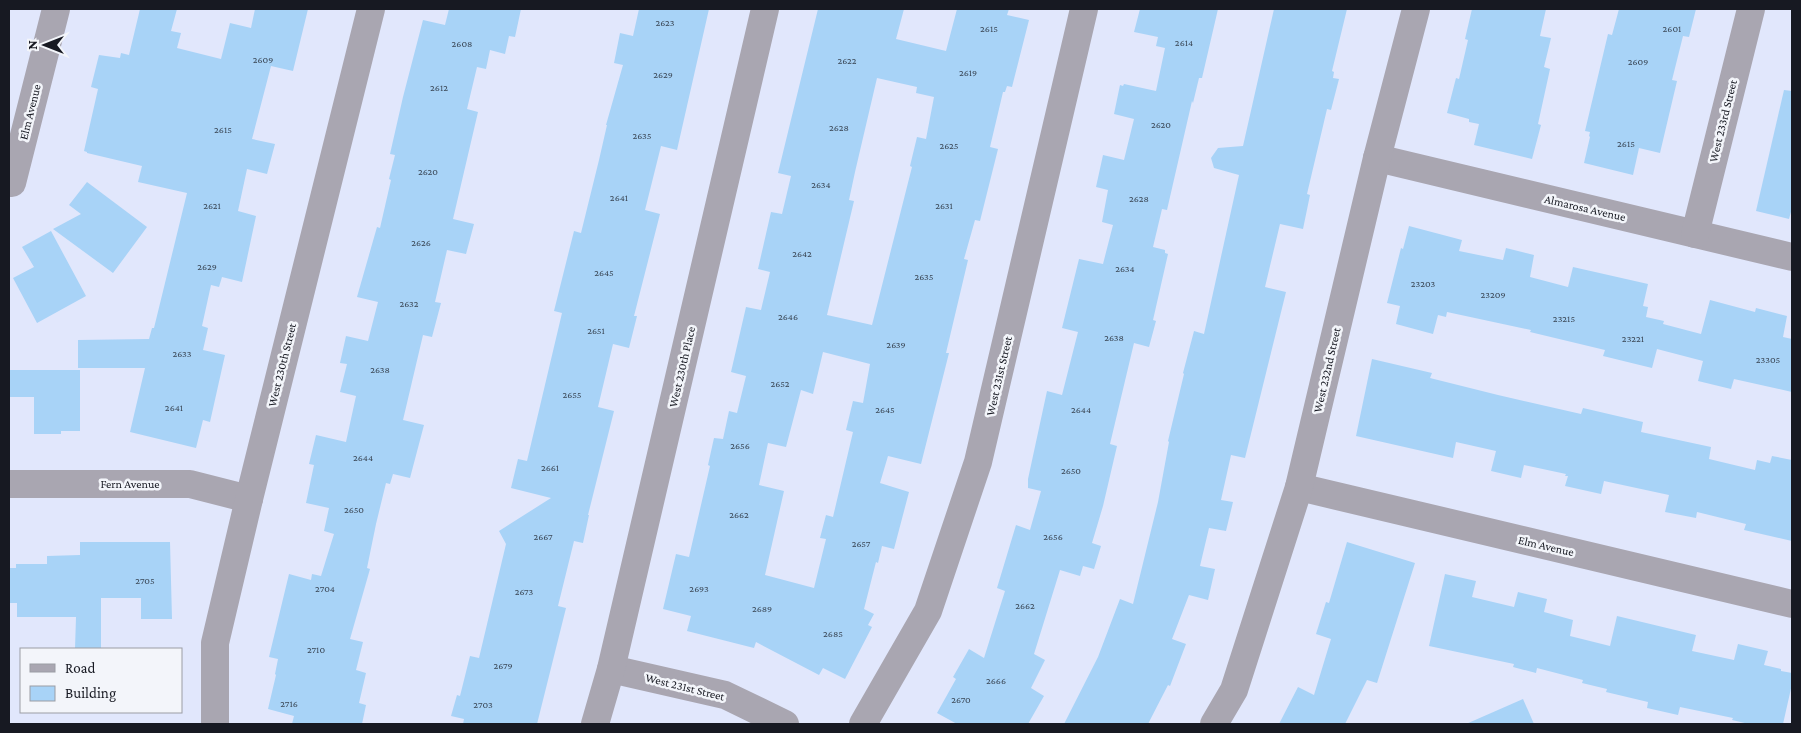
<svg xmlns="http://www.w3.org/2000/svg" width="1801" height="733" font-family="'Crimson Pro',serif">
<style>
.building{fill:#a8d3f7;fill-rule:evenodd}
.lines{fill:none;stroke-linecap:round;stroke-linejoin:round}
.minor{stroke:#a9a6b1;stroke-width:28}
.labels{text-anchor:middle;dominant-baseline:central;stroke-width:5;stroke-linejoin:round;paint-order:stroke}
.number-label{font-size:10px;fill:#3b4857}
.street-label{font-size:12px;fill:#171922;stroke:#f3f5fa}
</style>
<rect width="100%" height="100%" fill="#e1e7fc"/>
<g class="building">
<path d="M140,9H177L171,31L181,33L177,48L221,59L230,23L251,28L255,9H308L293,71L271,66L252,139L275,144L267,174L247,169L238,211L256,216L242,282L222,277L219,287L211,285L202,326L208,328L203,350L225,355L210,422L203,420L196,448L130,432L145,368H78V340L149,339L152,328H154L187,193L138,182L142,166L87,153V152L84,151L98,89L91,87L99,55L120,58L121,53L129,55Z"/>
<path d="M449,9H521L515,37L509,36L505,54L490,50L486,69L477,67L467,109L478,112L453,219L474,224L466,254L447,250L435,302L441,303L432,337L423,335L403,420L424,425L410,478L393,474L390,484L386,483L376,524L367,568L370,569L350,639L363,642L356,670L366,673L359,703L366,705L362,724H292L294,716L268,709L276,675L275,674L278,659L269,657L289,574L311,580L312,574L321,576L334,534L324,531L329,508L306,503L314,465L309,464L316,435L346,442L356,396L340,392L347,364L340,363L346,336L368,341L378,302L357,297L377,227L380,228L391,180L389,179L395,155L390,154L403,97L423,20L445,25Z"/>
<path d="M639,9H709L677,150L661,146L645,210L660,214L634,316H637L629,348L613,344L598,407L614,411L588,515H589L583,543L574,541L558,606L566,608L537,724H463L464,719L451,716L457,695L460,696L470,656L479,658L506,544L499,531L551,498L511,488L518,459L527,461L562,313L554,311L574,231L581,233L599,160L607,125H606L623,65L614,63L620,33L633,36Z"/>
<path d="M818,9H904L896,39L946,51L957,9H1009L1007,15L1029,20L1012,87L1007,86L1005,92H1003L990,147L998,149L980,221L975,220L964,259L968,260L946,353H949L921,464L888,456L880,483L909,492L894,549L882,546L878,563L876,562L864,609L874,614L868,625L872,627L845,679L823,668L819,675L756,642L754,648L687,631L691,616L663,609L676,554L689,557L710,466L708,465L714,438L723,439L729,411L737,413L746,376L731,372L746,307L761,310L770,272L758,269L771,212L782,214L791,176L778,173ZM877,78L917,87L916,93L934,97L926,139L917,137L910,166L912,167L872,325L827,315L854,201L849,200L855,172ZM823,352L870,364L863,403L853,401L846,430L853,432L833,517L826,515L820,538L826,539L814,588L765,575L784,491L759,485L768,443L786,447L801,390L813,394Z"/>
<path d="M1140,9H1218L1202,78H1199L1193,103L1192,101L1167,210L1162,209L1153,247L1165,250V253L1168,254L1153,320L1156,321L1149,347L1134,343L1110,444L1117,446L1103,506L1092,543L1101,546L1094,569L1083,566L1080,576L1060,570L1034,654L1045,660L1031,688L1044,696L1028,724H957L937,713L956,679L953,677L969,649L984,658L1005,591L997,588L1016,525L1030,530L1041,491L1028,488V479L1047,391L1062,395L1078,332L1062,328L1079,259L1103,264L1113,225L1102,222L1108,190L1096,187L1103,155L1124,160L1134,119L1114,114L1120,85L1123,86L1124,84L1156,91L1165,48L1156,46L1158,37L1134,32Z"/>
<path d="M1274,9H1347L1332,71L1334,72L1333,78L1339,79L1331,110L1327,109L1307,194L1310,195L1303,229L1280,224L1265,287L1286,292L1245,458L1231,455L1221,500L1233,502L1226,531L1209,528L1200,566L1215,569L1208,600L1189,595L1172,639L1186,644L1170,686L1168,685L1148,724H1064L1098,657L1120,599L1133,604L1158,502L1169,442L1168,441L1184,374L1183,373L1194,331L1204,334L1239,175L1214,168L1211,158L1218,148L1243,146Z"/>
<path d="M1472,9H1546L1540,36L1551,38L1544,67L1550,69L1538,124L1541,125L1532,159L1474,145L1479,124L1469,122V119L1447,113L1456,78L1459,79L1468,40L1465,39Z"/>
<path d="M1619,9H1696L1689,37L1683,36L1672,80L1677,81L1660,153L1639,148L1633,175L1584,163L1590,137L1589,136L1590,132L1585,131L1608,34L1612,35Z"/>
<path d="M1784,90L1792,91V208L1789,219L1756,211Z"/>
<path d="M87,182L147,227L113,273L53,229L81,214L69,205Z"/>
<path d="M1409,226L1462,240L1459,251L1503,260L1506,248L1534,255L1530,277L1568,287L1573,267L1648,284L1643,306L1648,307L1646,317L1664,321L1663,324L1701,334L1710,300L1755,312L1756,308L1787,316L1783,337L1792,339V392L1734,379L1731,389L1698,381L1703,361L1657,349L1652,368L1603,356L1605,350L1530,332L1531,330L1447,312L1446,317L1438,315L1433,334L1396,324L1400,306L1387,303L1401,248L1403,249Z"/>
<path d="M51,231L86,296L37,323L13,278L34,267L22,247Z"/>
<path d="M1372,359L1432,373L1430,378L1498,395L1581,414L1583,408L1643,422L1641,432L1711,447L1709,459L1755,470L1757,460L1770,463L1772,456L1792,460V541L1744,530L1746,524L1697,512L1696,518L1665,512L1669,495L1604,481L1601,494L1565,486L1568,476H1565L1566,474L1524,465L1521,478L1491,471L1496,451L1456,442L1453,458L1356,436Z"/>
<path d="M9,370H80V431H61V434H34V397H9Z"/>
<path d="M80,542H170L172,619H141V598H101V649H75L76,617H17V603H9V568H16V564H47V556L80,555Z"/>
<path d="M1347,542L1415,563L1377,683L1367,680L1345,724H1279L1298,687L1314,695L1331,639L1316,634L1326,602L1329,603Z"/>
<path d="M1445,574L1476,581L1472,597L1514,607L1518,592L1547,599L1544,612L1573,620L1570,636L1610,646L1617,616L1696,635L1692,651L1734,660L1738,644L1768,651L1764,665L1781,669V671L1792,673V684L1783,724H1749L1732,720L1733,718L1680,707L1678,715L1647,708L1648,702L1606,692L1607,689L1582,683L1583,680L1537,668L1536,673L1513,667L1514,664L1429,646Z"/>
<path d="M1523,699L1534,724H1466Z"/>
</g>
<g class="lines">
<g class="minor">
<path d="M1377,158L1792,257"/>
<path d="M9,183H12L56,9"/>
<path d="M1695,234L1751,9"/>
<path d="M9,484H190L249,499"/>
<path d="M1299,487L1792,604"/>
<path d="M611,669L725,695L785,724"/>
<path d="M215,724V643L249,499L371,9"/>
<path d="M595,724L611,669L765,9"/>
<path d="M863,724L928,611L978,462L1084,9"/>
<path d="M1214,724L1234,690L1299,487L1377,158L1416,9"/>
</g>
</g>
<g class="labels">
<g class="number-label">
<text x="665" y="22">2623</text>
<text x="989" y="28">2615</text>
<text x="1672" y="28">2601</text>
<text x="1184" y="42">2614</text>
<text x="462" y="43">2608</text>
<text x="263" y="59">2609</text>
<text x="847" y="60">2622</text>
<text x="1638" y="61">2609</text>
<text x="968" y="72">2619</text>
<text x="663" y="74">2629</text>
<text x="439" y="87">2612</text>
<text x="1161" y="124">2620</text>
<text x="839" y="127">2628</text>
<text x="223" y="129">2615</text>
<text x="642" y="135">2635</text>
<text x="1626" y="143">2615</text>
<text x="949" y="145">2625</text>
<text x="428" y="171">2620</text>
<text x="821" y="184">2634</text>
<text x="619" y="197">2641</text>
<text x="1139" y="198">2628</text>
<text x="212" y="205">2621</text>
<text x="944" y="205">2631</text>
<text x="421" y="242">2626</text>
<text x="802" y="253">2642</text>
<text x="207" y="266">2629</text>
<text x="1125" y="268">2634</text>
<text x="604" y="272">2645</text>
<text x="924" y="276">2635</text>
<text x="1423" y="283">23203</text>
<text x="1493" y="294">23209</text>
<text x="409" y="303">2632</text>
<text x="788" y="316">2646</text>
<text x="1564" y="318">23215</text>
<text x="596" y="330">2651</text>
<text x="1114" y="337">2638</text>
<text x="1633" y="338">23221</text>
<text x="896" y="344">2639</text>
<text x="182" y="353">2633</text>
<text x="1768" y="359">23305</text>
<text x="380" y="369">2638</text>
<text x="780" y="383">2652</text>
<text x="572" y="394">2655</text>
<text x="174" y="407">2641</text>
<text x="885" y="409">2645</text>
<text x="1081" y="409">2644</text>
<text x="740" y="445">2656</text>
<text x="363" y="457">2644</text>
<text x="550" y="467">2661</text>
<text x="1071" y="470">2650</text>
<text x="354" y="509">2650</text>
<text x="739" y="514">2662</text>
<text x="543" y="536">2667</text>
<text x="1053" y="536">2656</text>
<text x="861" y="543">2657</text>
<text x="145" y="580">2705</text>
<text x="325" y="588">2704</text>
<text x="699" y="588">2693</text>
<text x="524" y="591">2673</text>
<text x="1025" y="605">2662</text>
<text x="762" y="608">2689</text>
<text x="833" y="633">2685</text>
<text x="316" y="649">2710</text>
<text x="503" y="665">2679</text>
<text x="996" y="680">2666</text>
<text x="961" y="699">2670</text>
<text x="289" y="703">2716</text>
<text x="483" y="704">2703</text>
</g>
<g class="street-label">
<text transform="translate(30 112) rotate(-76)">Elm Avenue</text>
<text transform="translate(1723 121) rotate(-76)">West 233rd Street</text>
<text transform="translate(1585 208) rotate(13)">Almarosa Avenue</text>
<text transform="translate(282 365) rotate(-76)">West 230th Street</text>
<text transform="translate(682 367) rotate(-77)">West 230th Place</text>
<text transform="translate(1327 370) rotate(-77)">West 232nd Street</text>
<text transform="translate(999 376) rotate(-77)">West 231st Street</text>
<text x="130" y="484">Fern Avenue</text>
<text transform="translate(1546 546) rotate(13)">Elm Avenue</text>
<text transform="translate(685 687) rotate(14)">West 231st Street</text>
</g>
</g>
<rect width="1801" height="733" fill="none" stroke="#171922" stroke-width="20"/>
<rect x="20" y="648" width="162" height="65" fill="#f3f5fa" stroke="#9b9da4"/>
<rect x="30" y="664" width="25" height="8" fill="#a9a6b1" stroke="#9b9da4"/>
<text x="65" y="673" font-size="15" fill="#171922">Road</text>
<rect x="30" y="686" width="25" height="15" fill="#a8d3f7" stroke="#9b9da4"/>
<text x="65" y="698" font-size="15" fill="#171922">Building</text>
<g transform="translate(45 45) rotate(270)" stroke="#f3f5fa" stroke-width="4" paint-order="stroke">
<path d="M0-4L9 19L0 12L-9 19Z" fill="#171922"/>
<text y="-8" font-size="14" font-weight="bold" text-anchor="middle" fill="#171922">N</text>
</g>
</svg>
